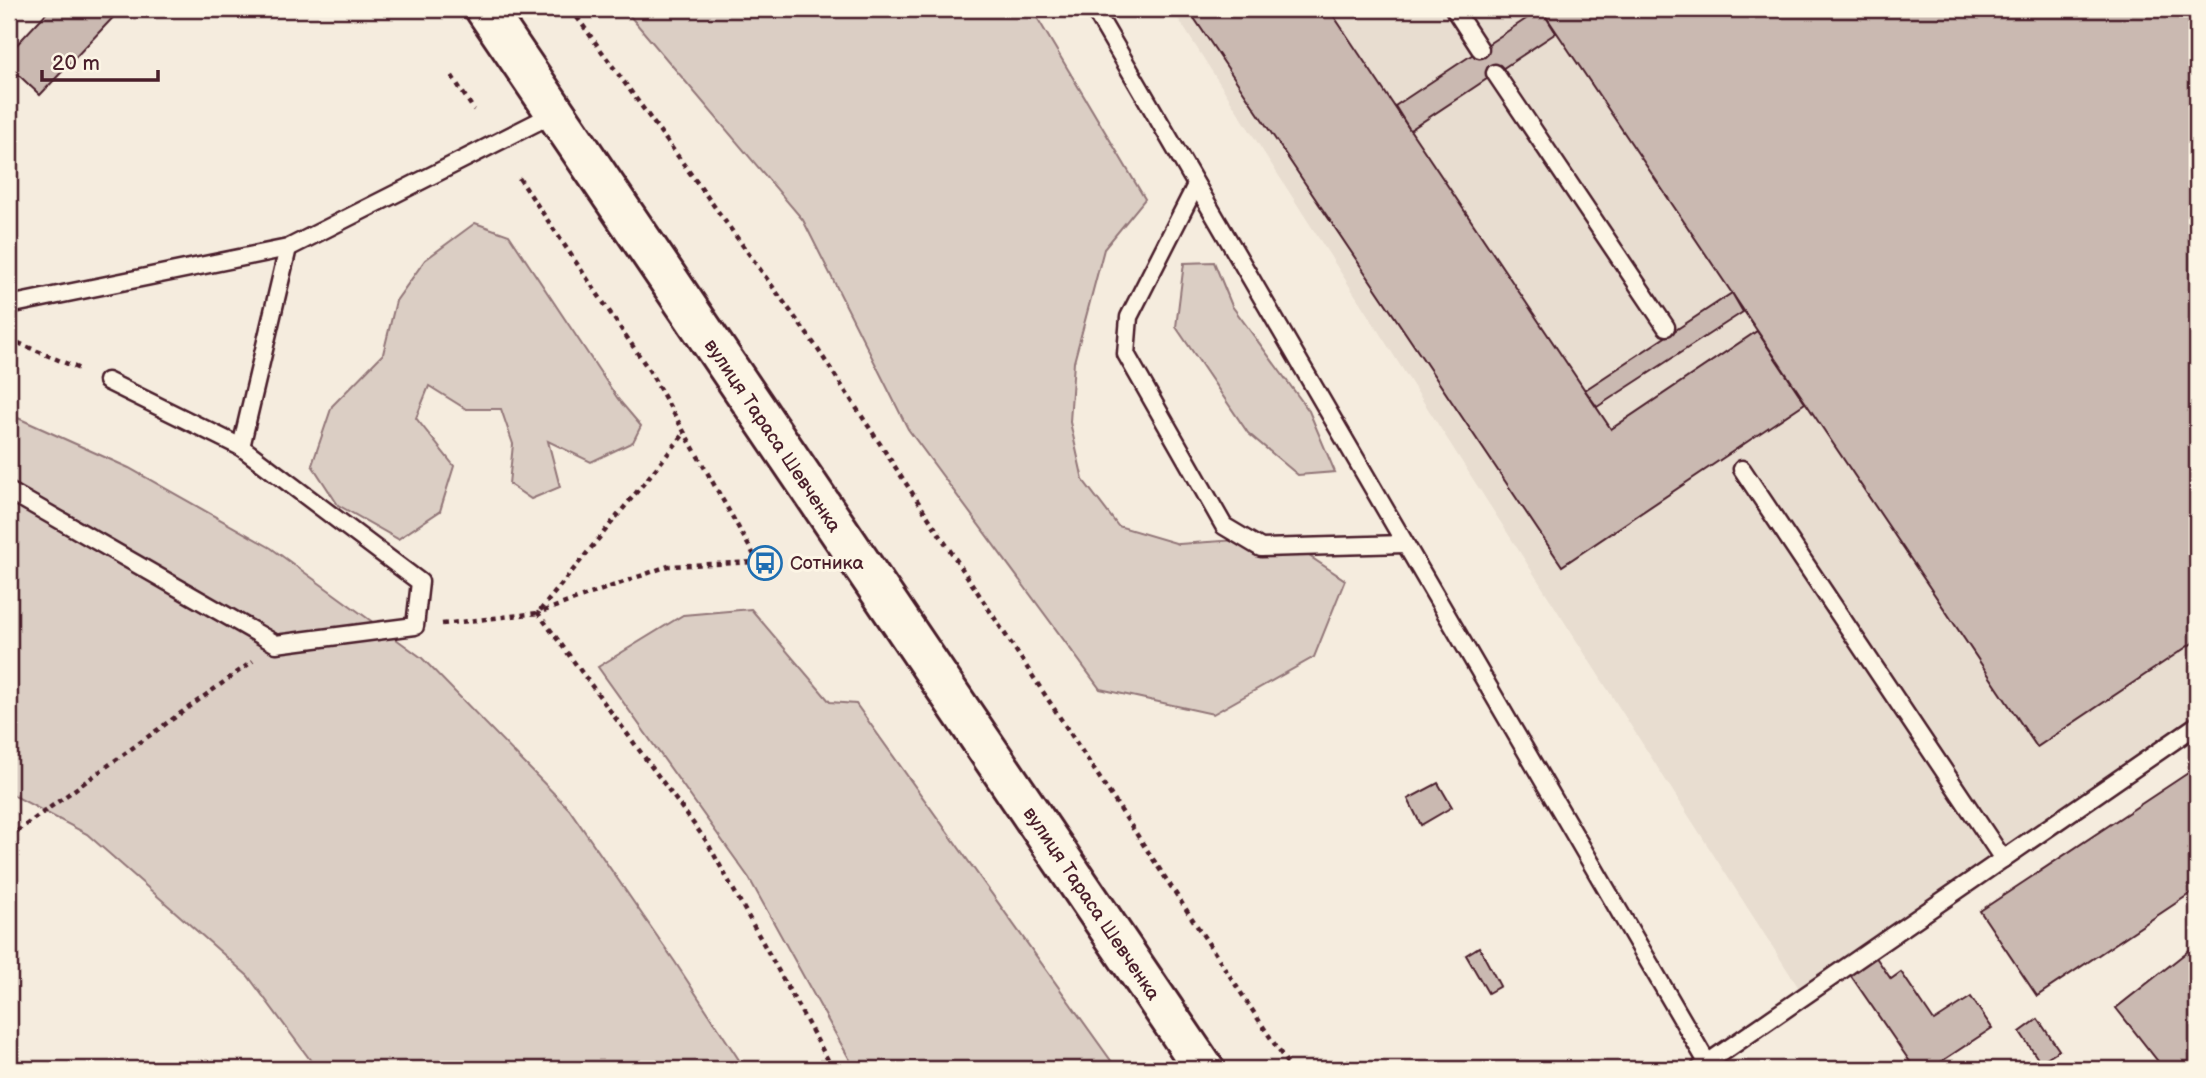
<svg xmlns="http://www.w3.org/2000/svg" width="2206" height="1078" font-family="'Balsamiq Sans',sans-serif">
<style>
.built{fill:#e8ddd0}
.green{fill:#dbcec4;stroke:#927678;stroke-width:2}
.building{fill:#cab9b1;stroke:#4a1f2b;stroke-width:2}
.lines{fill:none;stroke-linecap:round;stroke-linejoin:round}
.lane-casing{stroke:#4a1f2b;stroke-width:21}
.primary-casing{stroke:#4a1f2b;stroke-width:44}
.path{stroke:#4a1f2b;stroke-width:4.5;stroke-dasharray:5 5;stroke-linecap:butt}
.lane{stroke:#fcf5e5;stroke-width:16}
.primary{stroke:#fcf5e5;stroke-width:38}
.labels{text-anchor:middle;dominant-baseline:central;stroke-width:6;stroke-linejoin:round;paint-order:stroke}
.street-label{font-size:19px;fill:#4a1f2b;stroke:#fcf5e5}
.poi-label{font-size:19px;fill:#4a1f2b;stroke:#fcf5e5;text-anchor:start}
</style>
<rect width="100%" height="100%" fill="#f5ecde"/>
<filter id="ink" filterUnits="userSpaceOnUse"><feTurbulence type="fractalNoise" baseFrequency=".0143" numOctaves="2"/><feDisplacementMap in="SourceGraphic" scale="14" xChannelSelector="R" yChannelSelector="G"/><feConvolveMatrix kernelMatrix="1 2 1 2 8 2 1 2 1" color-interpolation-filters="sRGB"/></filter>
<g filter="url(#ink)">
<path class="built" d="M1172,9H2197V725L1804,996Z"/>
<g class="green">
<path d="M624,9H1032L1145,199L1104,249L1074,362L1070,422L1083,480L1118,526L1179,544L1237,540L1297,548L1345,580L1314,657L1213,714L1100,689L908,429L803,220Z"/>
<path d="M475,223L509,235L618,399L641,426L633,442L591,462L548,441L560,487L531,499L509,484L513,444L501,409H466L429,386L416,418L454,466L440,511L398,539L338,505L312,465L332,406L383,354L396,301L425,260Z"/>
<path d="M1214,262L1232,306L1309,411L1335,472L1298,475L1248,433L1176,327L1184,263Z"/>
<path d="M9,414L129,468L271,548L422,658L569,809L675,962L745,1069H317L248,976L87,834L9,793Z"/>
<path d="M751,609L830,702L856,704L1117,1069H855L749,878L598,667L683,615Z"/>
</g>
<g class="building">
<path d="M50,9H121L40,95L9,66V53Z"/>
<path d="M1188,9H1329L1611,429L1757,331L1805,403L1562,566Z"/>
<path d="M1541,9H2197V640L2037,747Z"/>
<path d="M1541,9L1556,33L1410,130L1395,106Z"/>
<path d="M1732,293L1743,312L1597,407L1585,390Z"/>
<path d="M2197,767V889L2037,996L1980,911Z"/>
<path d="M1438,783L1452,807L1421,825L1408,799Z"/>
<path d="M2197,944V1069H2164L2116,1008Z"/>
<path d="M1479,947L1500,986L1488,993L1466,955Z"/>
<path d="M1873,953L1891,979L1901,972L1934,1021L1971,997L1992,1028L1930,1069H1915L1847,970Z"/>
<path d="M2038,1019L2059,1050L2040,1062L2020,1032Z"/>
</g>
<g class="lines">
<g class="lane-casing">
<g id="lane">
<path d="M1094,9L1711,1069"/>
<path d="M1454,9L1480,49"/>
<path d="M1495,73L1666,327"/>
<path d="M1196,185L1129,317L1126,354L1224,526L1261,548L1405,544"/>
<path d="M9,305L288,248L555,113"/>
<path d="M107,381L241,447"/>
<path d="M1742,469L2003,859"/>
<path d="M9,491L276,644L415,626L420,582L241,447L288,248"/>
<path d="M1700,1068L2197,725"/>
</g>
</g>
<g class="primary-casing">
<path id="primary" d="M485,9L1204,1069"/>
</g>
<g class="path">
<path d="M571,9L815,345L1291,1069"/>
<path d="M452,76L474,110"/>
<path d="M519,178L649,370L758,562L668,566L538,613L707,842L833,1069"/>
<path d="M9,339L82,370"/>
<path d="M442,624L538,613L684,434"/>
<path d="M9,837L253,661"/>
</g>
<use href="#lane" class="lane"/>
<use href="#primary" class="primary"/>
</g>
</g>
<defs>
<g id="bus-ring" transform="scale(1.75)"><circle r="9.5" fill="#fcf5e5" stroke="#1f6fb2" stroke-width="1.5"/><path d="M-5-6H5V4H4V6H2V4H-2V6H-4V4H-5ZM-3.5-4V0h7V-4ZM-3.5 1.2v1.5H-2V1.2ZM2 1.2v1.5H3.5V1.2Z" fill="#1f6fb2"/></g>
</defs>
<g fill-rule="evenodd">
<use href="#bus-ring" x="765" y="563"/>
</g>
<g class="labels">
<g class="street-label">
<text transform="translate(772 436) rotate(56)">вулиця Тараса Шевченка</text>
<text transform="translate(1091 904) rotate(56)">вулиця Тараса Шевченка</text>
</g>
<g class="poi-label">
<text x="790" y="563">Сотника</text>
</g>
</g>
<rect width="2206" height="1078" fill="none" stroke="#fcf5e5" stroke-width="35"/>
<rect x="18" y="18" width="2171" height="1043" fill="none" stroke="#4a1f2b" stroke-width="2.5" filter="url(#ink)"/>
<path d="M42 70v10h116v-10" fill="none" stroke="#4a1f2b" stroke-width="3.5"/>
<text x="52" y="70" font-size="21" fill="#4a1f2b" stroke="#fcf5e5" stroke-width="5" paint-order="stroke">20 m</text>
</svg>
